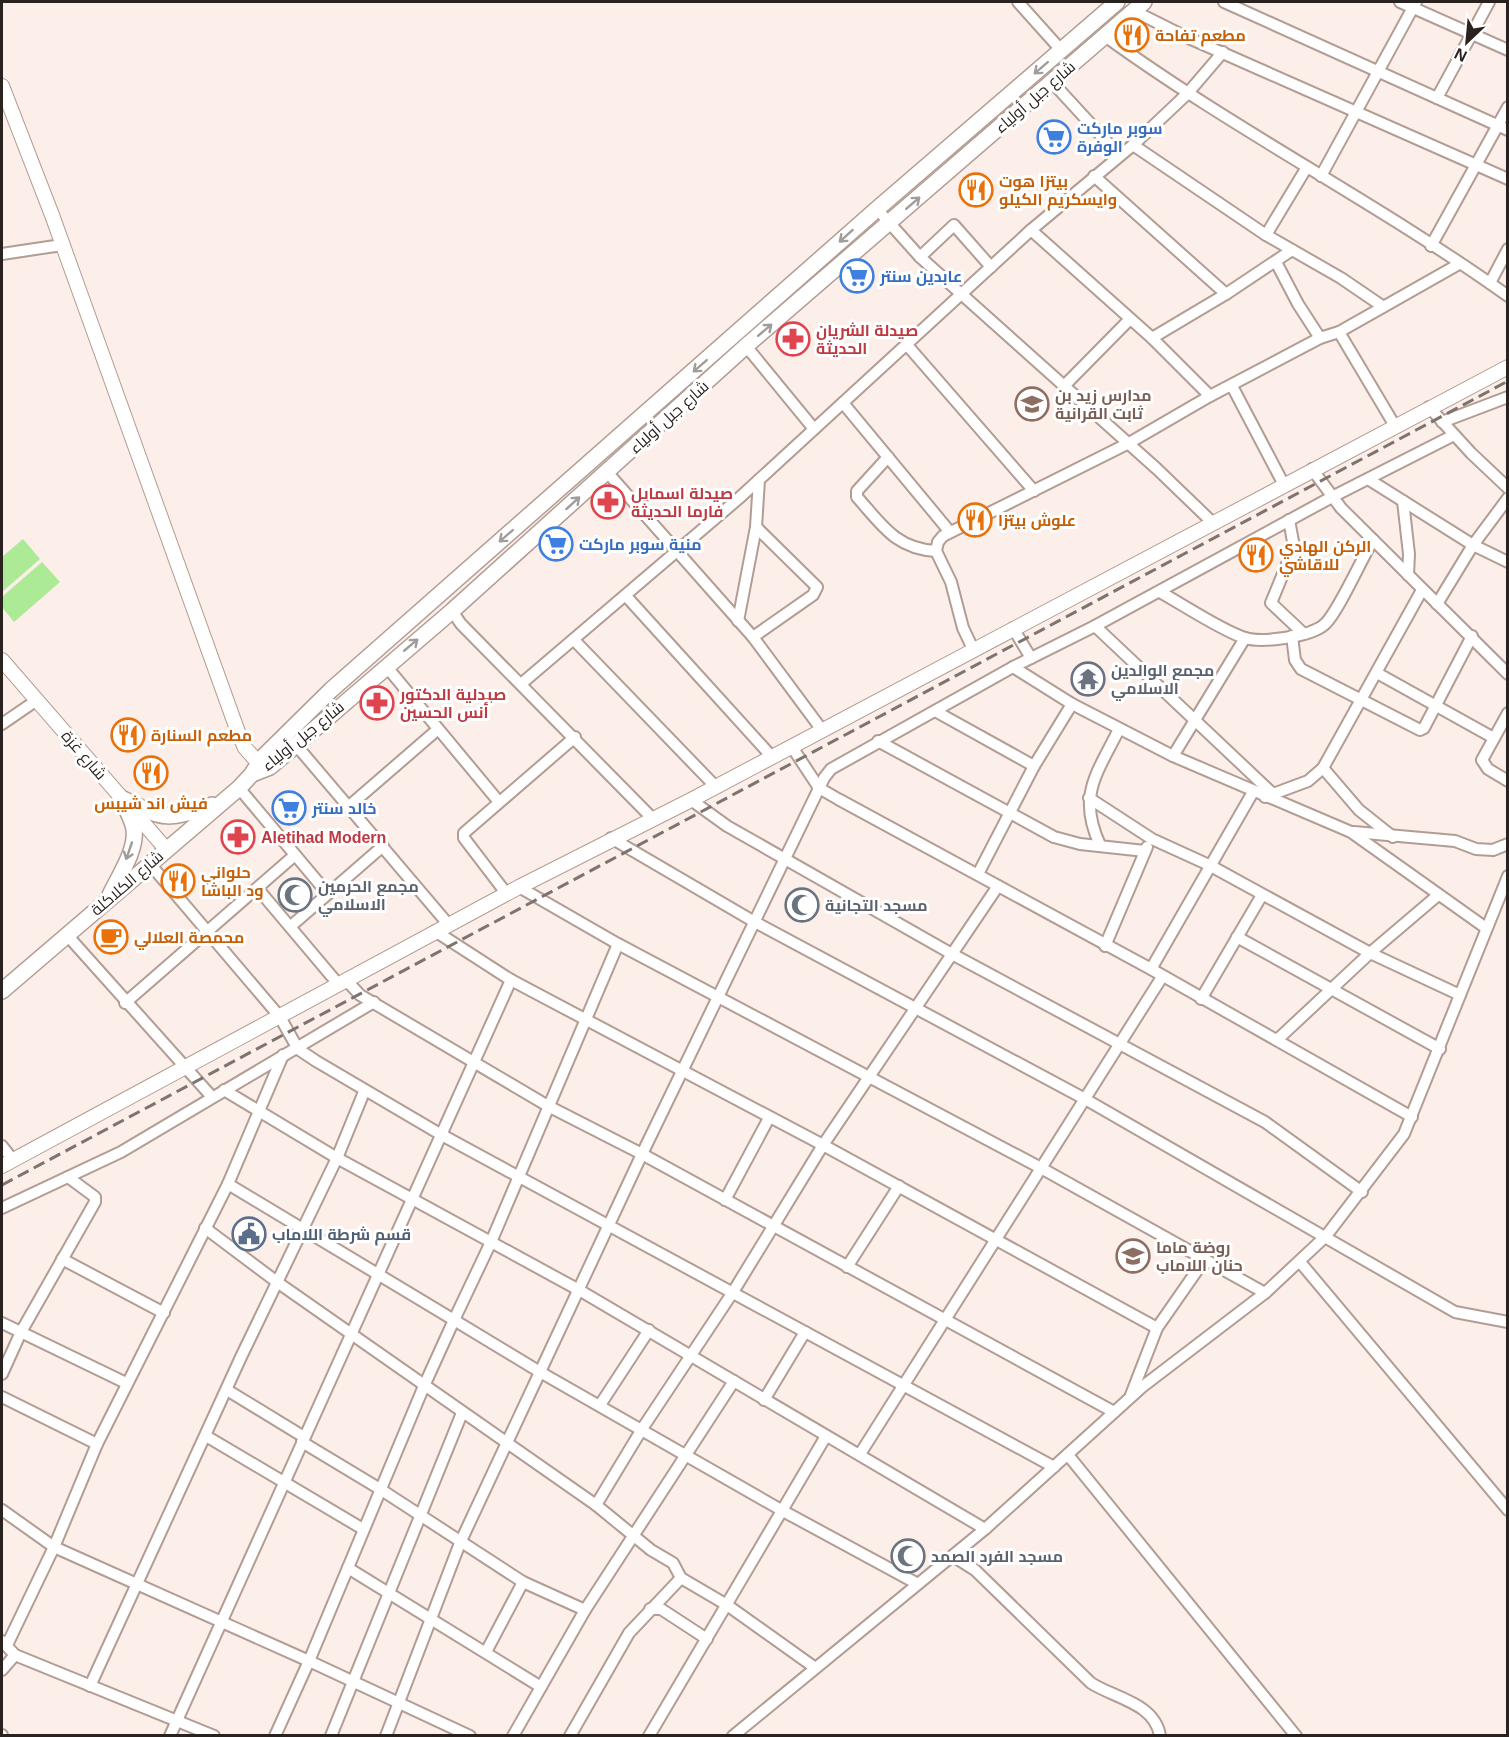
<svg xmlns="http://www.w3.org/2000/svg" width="1509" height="1737" font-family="Arial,Cairo,sans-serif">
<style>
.green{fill:#adea95}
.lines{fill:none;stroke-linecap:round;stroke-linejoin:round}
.street-casing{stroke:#b29d94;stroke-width:14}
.secondary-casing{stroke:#b29d94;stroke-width:16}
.primary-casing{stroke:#b29d94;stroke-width:18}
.street{stroke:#fff;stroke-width:10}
.secondary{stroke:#fff;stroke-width:14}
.primary{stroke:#fff;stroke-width:15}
.rail{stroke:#7e736f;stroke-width:3;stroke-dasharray:12 6;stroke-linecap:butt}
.oneway{stroke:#9f9c9a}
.labels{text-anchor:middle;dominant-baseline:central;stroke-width:6;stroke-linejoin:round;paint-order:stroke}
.food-label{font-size:16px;font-weight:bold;fill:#c56008;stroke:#fff;text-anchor:start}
.street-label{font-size:16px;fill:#2a221f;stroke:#fff}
.shop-label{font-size:16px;font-weight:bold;fill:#366cbe;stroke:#fff;text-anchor:start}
.health-label{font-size:16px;font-weight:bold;fill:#be3a42;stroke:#fff;text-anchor:start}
.education-label{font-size:16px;font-weight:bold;fill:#785e54;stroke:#fff;text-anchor:start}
.worship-label{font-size:16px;font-weight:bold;fill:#5b616d;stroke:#fff;text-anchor:start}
.service-label{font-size:16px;font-weight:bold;fill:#4e5e75;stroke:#fff;text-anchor:start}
</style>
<rect width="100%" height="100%" fill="#fceee8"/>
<g class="green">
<path d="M23,539L40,559L2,592V557Z"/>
<path d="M42,562L60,582L14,622L2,607V597Z"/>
</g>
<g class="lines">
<g class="street-casing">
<g id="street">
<path d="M1018,2L1061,50"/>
<path d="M1224,2L1508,130"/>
<path d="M1400,2L1508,50"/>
<path d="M1134,11L1182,35L1508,179"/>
<path d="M1105,36C1234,130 1378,203 1508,296"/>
<path d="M1053,83L1119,155"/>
<path d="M1437,98L1489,2"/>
<path d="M1133,145L1266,235L1341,278L1382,306"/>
<path d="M1094,176L1226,294"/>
<path d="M1321,176L1416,2"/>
<path d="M877,209L920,257L1157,469L1212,522"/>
<path d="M1031,230L1152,338L1210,396"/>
<path d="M1266,235L1307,167"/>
<path d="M1431,246L1508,107"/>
<path d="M2,254L62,245"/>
<path d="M920,257L954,225L991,267"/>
<path d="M1276,262L1298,304L1320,338"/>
<path d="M1490,283L1508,249"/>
<path d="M1339,332L1395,426"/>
<path d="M1152,338L1226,294L1292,250"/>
<path d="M907,345L1034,491"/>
<path d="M746,346L814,429"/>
<path d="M1064,386L1130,319"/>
<path d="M1232,386L1284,485"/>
<path d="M843,403L950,532"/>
<path d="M1429,407L1471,453L1508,488"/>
<path d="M1442,422L1508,397"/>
<path d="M888,457L857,491V497C882,525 896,549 936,551"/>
<path d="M1312,469L1341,508L1508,674"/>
<path d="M607,472L753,637L822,730"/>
<path d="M1368,479L1473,545L1508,562"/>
<path d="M1403,501L1409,554L1408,575"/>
<path d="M1289,520L1294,547L1271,603L1304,634"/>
<path d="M1160,592C1182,604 1222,631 1245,638C1262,643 1311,637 1325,624C1338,612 1362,558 1373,540"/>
<path d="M626,596L772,757"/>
<path d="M1437,604L1473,545L1508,498"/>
<path d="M452,611L461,624L653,819"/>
<path d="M738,621L756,527L759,480"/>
<path d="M1095,626L1273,794"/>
<path d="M1013,628L1031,658"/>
<path d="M1292,636L1295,660L1301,669L1420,730L1424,728L1472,636"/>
<path d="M753,637L813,595L817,587L756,527"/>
<path d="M574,640L715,786"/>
<path d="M973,649L963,628L951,582L936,551L938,542L943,536L1129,443L1210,396L1320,338L1339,332L1459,264"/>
<path d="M386,666L499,802"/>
<path d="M1013,667L1072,704L1173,756L1351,832L1486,928"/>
<path d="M1377,673L1492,737"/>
<path d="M521,684L738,499L1031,230L1133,145L1187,94L1223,52"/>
<path d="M935,711L1034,766"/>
<path d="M1508,713L1482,760L1488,769L1508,781"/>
<path d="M2,724L37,700"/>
<path d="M878,741L1054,837L1080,844L1145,851"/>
<path d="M296,745L448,924"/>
<path d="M792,747L819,788L838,799L1151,969L1412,1117"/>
<path d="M1173,756L1245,638"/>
<path d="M1323,768L1359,810L1393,837"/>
<path d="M239,788L328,894"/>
<path d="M1265,797L1308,781L1323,768L1422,590"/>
<path d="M1089,798L1152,839L1209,865L1370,953L1460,995"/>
<path d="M691,800L727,826L952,954L1265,1122L1362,1192"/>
<path d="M348,807L437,730"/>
<path d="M1354,832L1455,841L1476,849L1493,850L1508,844"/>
<path d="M611,838L753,921L1085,1099L1455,1312L1508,1322"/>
<path d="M1100,845C1077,795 1097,774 1119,729"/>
<path d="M150,864L280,1017L298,1049L316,1061L440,1134L1054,1467"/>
<path d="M978,874L1034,766L1072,704"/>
<path d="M519,887L618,944L1041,1168L1265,1293"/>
<path d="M258,889L339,985"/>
<path d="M506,893L464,838V833L575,737"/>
<path d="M291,926L383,846"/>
<path d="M435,931L511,980L823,1145L1157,1328"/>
<path d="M67,935L212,1097"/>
<path d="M1237,937L1440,1049"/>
<path d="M1105,946L1147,847"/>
<path d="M1151,969L1253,792"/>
<path d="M347,981L360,995L548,1106L642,1154L1114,1412"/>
<path d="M1201,999L1262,895"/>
<path d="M125,1003L295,855"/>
<path d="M1277,1040L1370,953L1437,896"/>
<path d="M224,1090L337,1158L579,1290L985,1529"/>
<path d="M2,1146L13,1160"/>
<path d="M228,1184L454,1320L491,1242L618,944"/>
<path d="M725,1200L769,1118"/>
<path d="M2,1208L121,1152L374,1002"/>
<path d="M205,1228L277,1282L596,1505L651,1550L673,1563L681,1578L727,1605L814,1667"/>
<path d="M62,1259L164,1313"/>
<path d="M1300,1262L1508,1510"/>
<path d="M847,1267L899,1186"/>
<path d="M2,1323L126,1383"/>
<path d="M2,1374L21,1332L95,1202V1197L68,1177"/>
<path d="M227,1390L304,1437"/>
<path d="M1131,1395L1157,1328L1205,1259"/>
<path d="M2,1397L97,1444"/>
<path d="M764,1400L805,1332"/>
<path d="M600,1405L649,1330"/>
<path d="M206,1436L363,1529"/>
<path d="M302,1442L380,1489L523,1582L585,1610"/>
<path d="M860,1454L1162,977"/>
<path d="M1068,1455L1296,1736"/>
<path d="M596,1505L642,1429L733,1292L823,1145L998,886"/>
<path d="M2,1510L54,1547L309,1661L424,1386L454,1320L540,1372L642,1154L824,778L831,769L1013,667L1095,626L1332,497L1454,435"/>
<path d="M953,1556L975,1570L1091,1683C1114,1698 1155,1703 1160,1736"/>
<path d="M348,1568L541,1687"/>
<path d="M650,1609H661L707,1639"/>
<path d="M2,1641L15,1655L214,1736"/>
<path d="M7,1645L54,1547L97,1444L228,1184L283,1055"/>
<path d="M486,1652L523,1582"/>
<path d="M2,1670L15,1655"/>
<path d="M90,1686L241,1357L337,1158L364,1092"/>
<path d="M2,1735V1736"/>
<path d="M170,1736L511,980"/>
<path d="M275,1736L309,1661L470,1736"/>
<path d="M331,1736L462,1413"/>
<path d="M386,1736L460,1543L540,1372L783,1511L916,1583"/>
<path d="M513,1736L585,1610L734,1381"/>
<path d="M570,1736L629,1633L681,1578"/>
<path d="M649,1736L826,1436"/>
<path d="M733,1736L985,1529L1142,1387L1265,1293L1326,1236L1404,1134L1508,876"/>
</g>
</g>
<g class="secondary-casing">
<g id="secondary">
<path d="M2,86L52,215L238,732L245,748L264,769"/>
<path d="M2,660L166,849"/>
<path d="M2,1166L519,887L691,800L1508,367"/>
</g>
</g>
<g class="primary-casing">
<g id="primary">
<path d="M252,774L270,767L296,745L452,611L746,346L1144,2"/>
<path d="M121,798C166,820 165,821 212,805"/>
<path d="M110,895C119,876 137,850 134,829C132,818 125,807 121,798"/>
<path d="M2,991L239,788L252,774L262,758L331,690L877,209L1117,2"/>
</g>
</g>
<use href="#street" class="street"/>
<use href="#secondary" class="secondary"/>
<use href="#primary" class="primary"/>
<path class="rail" d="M2,1185L1508,381"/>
</g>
<defs><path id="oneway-shaft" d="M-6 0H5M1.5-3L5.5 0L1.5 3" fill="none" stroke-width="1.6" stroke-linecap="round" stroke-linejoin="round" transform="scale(1.5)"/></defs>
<g class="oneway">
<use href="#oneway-shaft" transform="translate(1041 68) rotate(139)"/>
<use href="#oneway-shaft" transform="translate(913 203) rotate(-41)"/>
<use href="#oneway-shaft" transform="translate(846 236) rotate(138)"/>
<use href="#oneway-shaft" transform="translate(765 330) rotate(-40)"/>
<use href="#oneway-shaft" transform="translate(700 366) rotate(139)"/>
<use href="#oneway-shaft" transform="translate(573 503) rotate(-42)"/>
<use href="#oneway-shaft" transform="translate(506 536) rotate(139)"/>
<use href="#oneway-shaft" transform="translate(411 645) rotate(-40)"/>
<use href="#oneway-shaft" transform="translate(129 851) rotate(109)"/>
</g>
<defs>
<g id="restaurant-ring" transform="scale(1.725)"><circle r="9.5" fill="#fff" stroke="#e8710a" stroke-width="1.5"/><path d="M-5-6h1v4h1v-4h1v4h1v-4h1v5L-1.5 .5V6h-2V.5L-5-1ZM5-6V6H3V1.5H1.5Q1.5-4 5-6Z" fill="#e8710a"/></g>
<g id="supermarket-ring" transform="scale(1.725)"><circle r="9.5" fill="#fff" stroke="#3f7fe0" stroke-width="1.5"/><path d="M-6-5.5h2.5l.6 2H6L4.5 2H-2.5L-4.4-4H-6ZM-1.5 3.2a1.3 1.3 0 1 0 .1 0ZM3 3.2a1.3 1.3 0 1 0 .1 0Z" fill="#3f7fe0"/></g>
<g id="pharmacy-ring" transform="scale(1.725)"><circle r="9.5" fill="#fff" stroke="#e0444e" stroke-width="1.5"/><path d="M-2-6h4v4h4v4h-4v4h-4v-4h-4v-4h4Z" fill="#e0444e"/></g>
<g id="school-ring" transform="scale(1.725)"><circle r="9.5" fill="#fff" stroke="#8d6e63" stroke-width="1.5"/><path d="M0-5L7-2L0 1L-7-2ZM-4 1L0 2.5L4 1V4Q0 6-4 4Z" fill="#8d6e63"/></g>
<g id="temple-ring" transform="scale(1.725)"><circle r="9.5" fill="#fff" stroke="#6b7280" stroke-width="1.5"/><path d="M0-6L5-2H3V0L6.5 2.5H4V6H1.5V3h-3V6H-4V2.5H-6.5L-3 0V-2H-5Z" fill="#6b7280"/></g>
<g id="mosque-ring" transform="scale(1.725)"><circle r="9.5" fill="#fff" stroke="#6b7280" stroke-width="1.5"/><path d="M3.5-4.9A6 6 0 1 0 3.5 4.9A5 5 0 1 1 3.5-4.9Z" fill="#6b7280"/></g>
<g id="cafe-ring" transform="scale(1.725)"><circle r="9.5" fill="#fff" stroke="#e8710a" stroke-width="1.5"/><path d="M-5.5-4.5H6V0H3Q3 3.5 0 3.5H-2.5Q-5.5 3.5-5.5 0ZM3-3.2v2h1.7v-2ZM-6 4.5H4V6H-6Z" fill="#e8710a"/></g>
<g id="civic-ring" transform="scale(1.725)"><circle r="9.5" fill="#fff" stroke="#5c6f8a" stroke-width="1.5"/><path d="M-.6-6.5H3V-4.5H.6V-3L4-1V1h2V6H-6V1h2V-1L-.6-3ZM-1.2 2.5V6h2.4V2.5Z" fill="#5c6f8a"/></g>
</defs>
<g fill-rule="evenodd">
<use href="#restaurant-ring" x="1132" y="35"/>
<use href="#supermarket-ring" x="1054" y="137"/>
<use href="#restaurant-ring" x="976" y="190"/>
<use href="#supermarket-ring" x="857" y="276"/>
<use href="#pharmacy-ring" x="793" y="339"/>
<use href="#school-ring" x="1032" y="404"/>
<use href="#pharmacy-ring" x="608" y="502"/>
<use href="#restaurant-ring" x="975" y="520"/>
<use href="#supermarket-ring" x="556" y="544"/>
<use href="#restaurant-ring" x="1256" y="555"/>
<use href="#temple-ring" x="1088" y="679"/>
<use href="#pharmacy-ring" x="377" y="703"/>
<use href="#restaurant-ring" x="128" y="735"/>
<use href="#restaurant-ring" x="151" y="773"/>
<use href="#supermarket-ring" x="289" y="808"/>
<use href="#pharmacy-ring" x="238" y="837"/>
<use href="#restaurant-ring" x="178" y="881"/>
<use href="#mosque-ring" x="295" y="895"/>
<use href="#mosque-ring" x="802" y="905"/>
<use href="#cafe-ring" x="111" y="937"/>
<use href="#civic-ring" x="249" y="1234"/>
<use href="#school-ring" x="1133" y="1256"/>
<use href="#mosque-ring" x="908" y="1556"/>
</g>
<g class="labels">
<g class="food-label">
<text x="1155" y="35">مطعم تفاحة</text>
<text x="999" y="181">بيتزا هوت<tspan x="999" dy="18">وايسكريم الكيلو</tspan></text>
<text x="998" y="520">علوش بيتزا</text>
<text x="1279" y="546">الركن الهادي<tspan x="1279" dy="18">للاقاشي</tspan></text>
<text x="151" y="735">مطعم السنارة</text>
<text x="151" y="803" text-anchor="middle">فيش اند شيبس</text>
<text x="201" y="872">حلواني<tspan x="201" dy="18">ود الباشا</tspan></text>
<text x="134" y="937">محمصة العلالي</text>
</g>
<g class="street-label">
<text transform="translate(1035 97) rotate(-41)">شارع جبل أولياء</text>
<text transform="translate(669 417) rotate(-42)">شارع جبل أولياء</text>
<text transform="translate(303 736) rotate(-39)">شارع جبل أولياء</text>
<text transform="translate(84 755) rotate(49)">شارع غزة</text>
<text transform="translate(127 883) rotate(-41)">شارع الكلاكلة</text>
</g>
<g class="shop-label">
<text x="1077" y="128">سوبر ماركت<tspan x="1077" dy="18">الوفرة</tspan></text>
<text x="880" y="276">عابدين سنتر</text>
<text x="579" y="544">منية سوبر ماركت</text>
<text x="312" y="808">خالد سنتر</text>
</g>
<g class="health-label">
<text x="816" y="330">صيدلة الشريان<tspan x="816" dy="18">الحديثة</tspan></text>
<text x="631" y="493">صيدلة اسمايل<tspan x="631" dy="18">فارما الحديثة</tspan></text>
<text x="400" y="694">صيدلية الدكتور<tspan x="400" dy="18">أنس الحسين</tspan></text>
<text x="261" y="837">Aletihad Modern</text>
</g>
<g class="education-label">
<text x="1055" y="395">مدارس زيد بن<tspan x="1055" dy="18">ثابت القرانية</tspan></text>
<text x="1156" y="1247">روضة ماما<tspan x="1156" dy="18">حنان اللاماب</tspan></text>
</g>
<g class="worship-label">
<text x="1111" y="670">مجمع الوالدين<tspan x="1111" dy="18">الاسلامي</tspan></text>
<text x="318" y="886">مجمع الحرمين<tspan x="318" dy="18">الاسلامي</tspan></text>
<text x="825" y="905">مسجد التجانية</text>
<text x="931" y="1556">مسجد الفرد الصمد</text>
</g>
<g class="service-label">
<text x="272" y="1234">قسم شرطة اللاماب</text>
</g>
</g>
<rect width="1509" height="1737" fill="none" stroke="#2a221f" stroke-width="6"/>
<g transform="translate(1467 42) rotate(206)" stroke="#ffffff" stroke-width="4.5" paint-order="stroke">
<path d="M0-4.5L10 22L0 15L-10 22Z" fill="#2a221f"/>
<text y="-9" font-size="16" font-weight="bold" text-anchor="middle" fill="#2a221f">N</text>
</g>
</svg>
